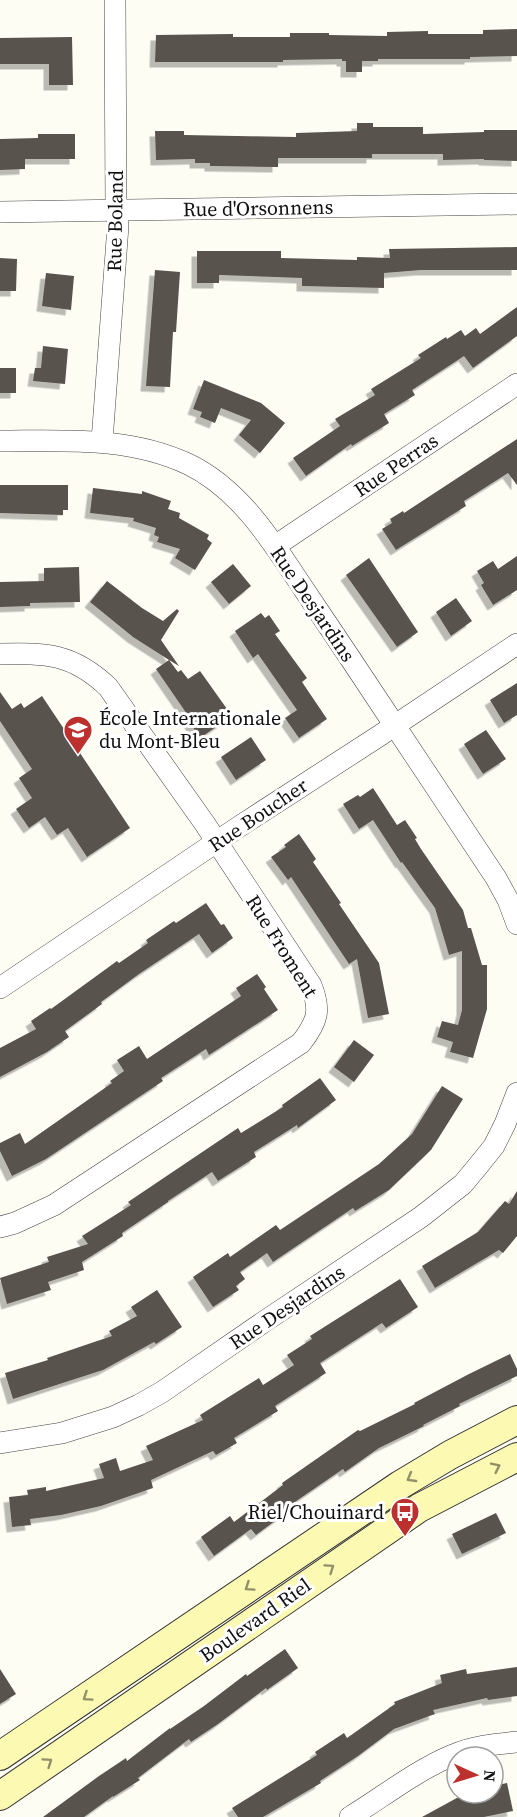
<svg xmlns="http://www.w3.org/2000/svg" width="517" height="1817" font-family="'Source Serif 4',serif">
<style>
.building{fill:#59524d;filter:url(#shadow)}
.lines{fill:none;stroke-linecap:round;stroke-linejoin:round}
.street-casing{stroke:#434343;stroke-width:22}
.secondary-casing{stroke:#323232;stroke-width:30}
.street{stroke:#fff;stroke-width:21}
.secondary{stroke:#fbf9b2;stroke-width:28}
.oneway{stroke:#919069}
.labels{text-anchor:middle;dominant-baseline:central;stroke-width:6;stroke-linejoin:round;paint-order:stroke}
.street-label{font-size:20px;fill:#101010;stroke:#fff}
.poi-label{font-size:20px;fill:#101010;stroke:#fff;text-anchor:start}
</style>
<defs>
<filter id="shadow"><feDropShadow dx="-5.5" dy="5.5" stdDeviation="0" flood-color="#0004"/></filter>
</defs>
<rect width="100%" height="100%" fill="#fefdf4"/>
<g class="building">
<path d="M517,29V56L470,57V59H378V61H362V72H346V61H342V59L283,60V62H155L156,35L233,34V37H290V33H329V35L387,36V32L428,31V34H483V30Z"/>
<path d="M72,37L73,85H49V64H0V38Z"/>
<path d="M357,123H373V127H423V134L484,132V130H517V161L484,160V159L443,160V154H372V158H278V167L210,166V163H195V159L156,160L155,131H184V135L296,137V133L357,131Z"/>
<path d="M38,134H75V159H25V169L0,170V139L38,138Z"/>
<path d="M517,247V270H421L384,273V288L302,286V278L219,275V283H197V251H281V258L357,260V257L390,258L389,249Z"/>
<path d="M0,258L17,259L16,291H0Z"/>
<path d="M155,270L180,272L176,332H173L170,387L146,386Z"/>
<path d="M46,273L74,276L71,310L42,306Z"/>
<path d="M517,307V336L473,368L464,356L412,390L415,395L384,414L389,423L352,446L351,444L306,476L293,458L340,426L335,419L375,395L371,389L421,358L418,355L446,337L447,339L461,330L465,336L476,328L480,334Z"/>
<path d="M43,346L68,349L65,384L33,381L35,368H41Z"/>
<rect x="0" y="368" width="16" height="25"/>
<path d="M204,380L261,403L285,423L260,453L239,435L251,420L221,408L215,423L200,417L202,412L193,409Z"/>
<path d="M517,439V485L508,473L464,501L466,506L396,550L382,529L392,523L390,519L403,511L404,513Z"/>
<path d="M0,485H68V510H63V515L0,513Z"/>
<path d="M93,488L142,494V491L171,501L168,509L180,513L179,518L209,535L207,539L212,543L195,570L175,558L180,549L157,542L159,537L154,535L156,528L133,521L134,518L90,513Z"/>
<path d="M517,556V590L493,605L481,585L484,583L477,571L493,561L498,569Z"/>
<path d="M369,558L418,632L397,647L346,575Z"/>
<path d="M233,564L251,586L229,604L211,582Z"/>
<path d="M79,567L80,602L30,603V606L0,607V582L44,581V568Z"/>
<path d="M107,581L142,608L163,621L177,609L179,611L161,640L179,666L169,660L178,672L181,670L188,679L200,671L232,716L200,738L187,718L189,717L156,669L169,660L133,637L90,602Z"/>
<path d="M456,598L472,621L451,636L436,612Z"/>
<path d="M261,613L265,618L269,615L280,631L275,634L307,678L302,682L327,719L299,738L285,718L297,710L258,654L253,658L235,631Z"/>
<path d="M517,683V715L504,723L490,700Z"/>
<path d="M0,692L12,709L21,703L24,708L42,696L130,828L87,857L68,828L57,835L45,817L29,828L16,809L32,798L19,778L32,769L0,721Z"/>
<path d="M486,730L506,759L483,774L464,744Z"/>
<path d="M251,737L266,760L236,780L221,757Z"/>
<path d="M373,788L397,825L405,820L417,838L415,839L421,849L463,910L468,928H471L482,965H487V1009L473,1058L450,1052L453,1042L437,1037L442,1021L458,1025L462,1010V951L449,955L435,908L402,862L401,863L373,820L359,829L343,804L358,795L360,797Z"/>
<path d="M299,834L316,859L313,862L341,903L339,904L379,963L389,1014L368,1018L357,959L349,964L291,877L288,880L271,857L286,847L284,845Z"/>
<path d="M206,903L221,925L224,924L233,938L212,953L199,934L139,974L101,1002L102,1004L65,1031L69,1037L47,1052L0,1077V1048L36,1029L31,1021L50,1008L51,1009L117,961L119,963L148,943L146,940L174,921L176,923Z"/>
<path d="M257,974L266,987L264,989L278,1010L209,1055L206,1049L161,1078L163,1081L46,1159L12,1176L0,1151V1143L20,1133L25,1144L112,1083L110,1081L124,1071L117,1060L139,1046L147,1059L241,996L236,988Z"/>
<path d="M354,1040L374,1055L354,1082L334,1067Z"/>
<path d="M320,1078L336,1100L298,1128L297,1125L254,1152L256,1157L218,1181L212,1172L168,1201V1202L122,1233L123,1236L82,1262L84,1270L48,1282L51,1290L7,1304L0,1278L49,1262L47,1257L88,1244L82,1236L131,1205L128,1202L238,1128L241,1133L283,1107L282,1105Z"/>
<path d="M442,1086L463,1099L431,1150L389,1190L355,1211L353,1208L273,1262L267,1253L240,1272L245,1279L236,1286L239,1290L213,1307L193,1277L228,1253L230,1257L276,1225L280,1230L379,1164L412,1134Z"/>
<path d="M517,1191V1236L503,1253L499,1250L435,1288L422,1266L478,1232L505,1201L509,1204Z"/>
<path d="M400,1279L418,1307L386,1328L382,1323L320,1363L326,1373L275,1406L278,1411L234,1438L237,1443L216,1455L213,1451L151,1480L153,1488L101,1506L61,1515L30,1519L31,1525L12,1527L9,1497L28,1495L27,1490L46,1487V1491L104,1478L99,1464L116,1458L120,1471L153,1460L146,1446L203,1420L200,1415L259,1378L263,1385L294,1365L287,1355L312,1339L310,1336Z"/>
<path d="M157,1290L182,1327L156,1344L154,1342L103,1370L13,1399L5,1373L48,1360L47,1358L112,1336L109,1331L137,1316L131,1307Z"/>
<path d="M510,1354L517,1369V1376L459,1404L460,1406L423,1425L424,1426L379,1448L345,1472L343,1469L289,1506L291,1509L256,1535L251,1529L214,1556L201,1537L230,1516L234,1522L283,1485L282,1483L358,1430L360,1431L415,1404L414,1403L469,1374Z"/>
<path d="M496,1513L506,1533L462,1554L452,1534Z"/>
<path d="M285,1649L298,1668L267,1690L266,1688L218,1724L191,1742L189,1739L138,1778L140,1780L113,1797V1796L84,1817H43L99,1776L126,1758L127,1761L170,1728V1729L204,1706L246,1674L247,1676Z"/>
<path d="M517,1667V1696L488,1700L487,1698L433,1710L435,1714L394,1729L358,1756L320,1781L321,1783L263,1817H238L232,1808L317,1755L315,1752L344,1733L347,1738L395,1704L394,1702L442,1683L440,1675L466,1669L467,1674Z"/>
<path d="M0,1669L16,1694L0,1704Z"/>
<path d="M507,1783L513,1811L484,1817H422L466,1793H493V1786Z"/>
</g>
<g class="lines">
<g class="street-casing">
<g id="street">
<path d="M0,212L517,204"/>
<path d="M0,441C64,441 128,436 188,464C238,488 270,538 299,582C316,607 333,633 350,658C399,731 447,805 496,878L508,900L517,924"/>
<path d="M102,441L118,226L116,210L115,0"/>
<path d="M275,546L517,384"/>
<path d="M0,654C46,653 72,653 108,687L205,824L311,985C321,1010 318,1021 301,1043L54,1205L15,1223L0,1227"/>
<path d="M0,988L240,826L379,736L517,644"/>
<path d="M0,1443L62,1433L113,1417L139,1405L162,1392L265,1321L421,1217L463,1184L478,1166L494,1146L505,1124L517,1093"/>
<path d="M350,1817C384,1796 417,1770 453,1755C473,1746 496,1744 517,1742"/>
</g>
</g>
<g class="secondary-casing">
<g id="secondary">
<path d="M0,1756L400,1485L450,1455L517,1420"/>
<path d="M0,1796L419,1508L517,1457"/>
</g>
</g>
<use href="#street" class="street"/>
<use href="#secondary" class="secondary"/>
</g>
<defs><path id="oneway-chevron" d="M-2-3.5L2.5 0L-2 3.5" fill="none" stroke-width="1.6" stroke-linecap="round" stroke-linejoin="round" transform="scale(1.5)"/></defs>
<g class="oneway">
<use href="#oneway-chevron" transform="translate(496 1467) rotate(-26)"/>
<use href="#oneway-chevron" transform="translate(411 1478) rotate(150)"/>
<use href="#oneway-chevron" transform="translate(330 1568) rotate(-35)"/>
<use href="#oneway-chevron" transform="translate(249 1587) rotate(146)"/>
<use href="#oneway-chevron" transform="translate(87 1697) rotate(146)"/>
<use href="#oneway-chevron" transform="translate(48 1762) rotate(-35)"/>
</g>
<defs>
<g id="school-pin" transform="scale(1.5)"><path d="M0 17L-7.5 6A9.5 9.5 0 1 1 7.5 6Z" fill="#bc302d" stroke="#fff"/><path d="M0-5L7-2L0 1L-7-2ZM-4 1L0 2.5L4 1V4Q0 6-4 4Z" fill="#fff"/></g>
<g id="bus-pin" transform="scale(1.5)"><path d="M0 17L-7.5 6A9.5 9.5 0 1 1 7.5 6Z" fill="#bc302d" stroke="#fff"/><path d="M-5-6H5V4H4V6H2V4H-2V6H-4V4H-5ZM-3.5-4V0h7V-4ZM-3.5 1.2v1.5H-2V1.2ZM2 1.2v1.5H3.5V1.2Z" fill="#fff"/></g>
</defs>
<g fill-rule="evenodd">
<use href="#school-pin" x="78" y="730"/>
<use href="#bus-pin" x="405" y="1512"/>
</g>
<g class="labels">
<g class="street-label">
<text transform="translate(258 208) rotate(-1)">Rue d'Orsonnens</text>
<text transform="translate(115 221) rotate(-89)">Rue Boland</text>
<text transform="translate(396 465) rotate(-34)">Rue Perras</text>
<text transform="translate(313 604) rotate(56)">Rue Desjardins</text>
<text transform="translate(258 815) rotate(-34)">Rue Boucher</text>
<text transform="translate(282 946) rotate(58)">Rue Froment</text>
<text transform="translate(287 1307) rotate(-34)">Rue Desjardins</text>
<text transform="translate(255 1620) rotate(-35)">Boulevard Riel</text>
</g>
<g class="poi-label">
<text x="99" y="718">École Internationale<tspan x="99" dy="23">du Mont-Bleu</tspan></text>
<text x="384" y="1512" text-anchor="end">Riel/Chouinard</text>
</g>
</g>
<g transform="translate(475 1775) rotate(94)"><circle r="28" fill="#ffffff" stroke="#9f9f9f" stroke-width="1.5"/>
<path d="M0-4.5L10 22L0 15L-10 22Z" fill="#bc302d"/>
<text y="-9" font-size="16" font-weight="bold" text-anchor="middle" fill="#101010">N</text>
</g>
</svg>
